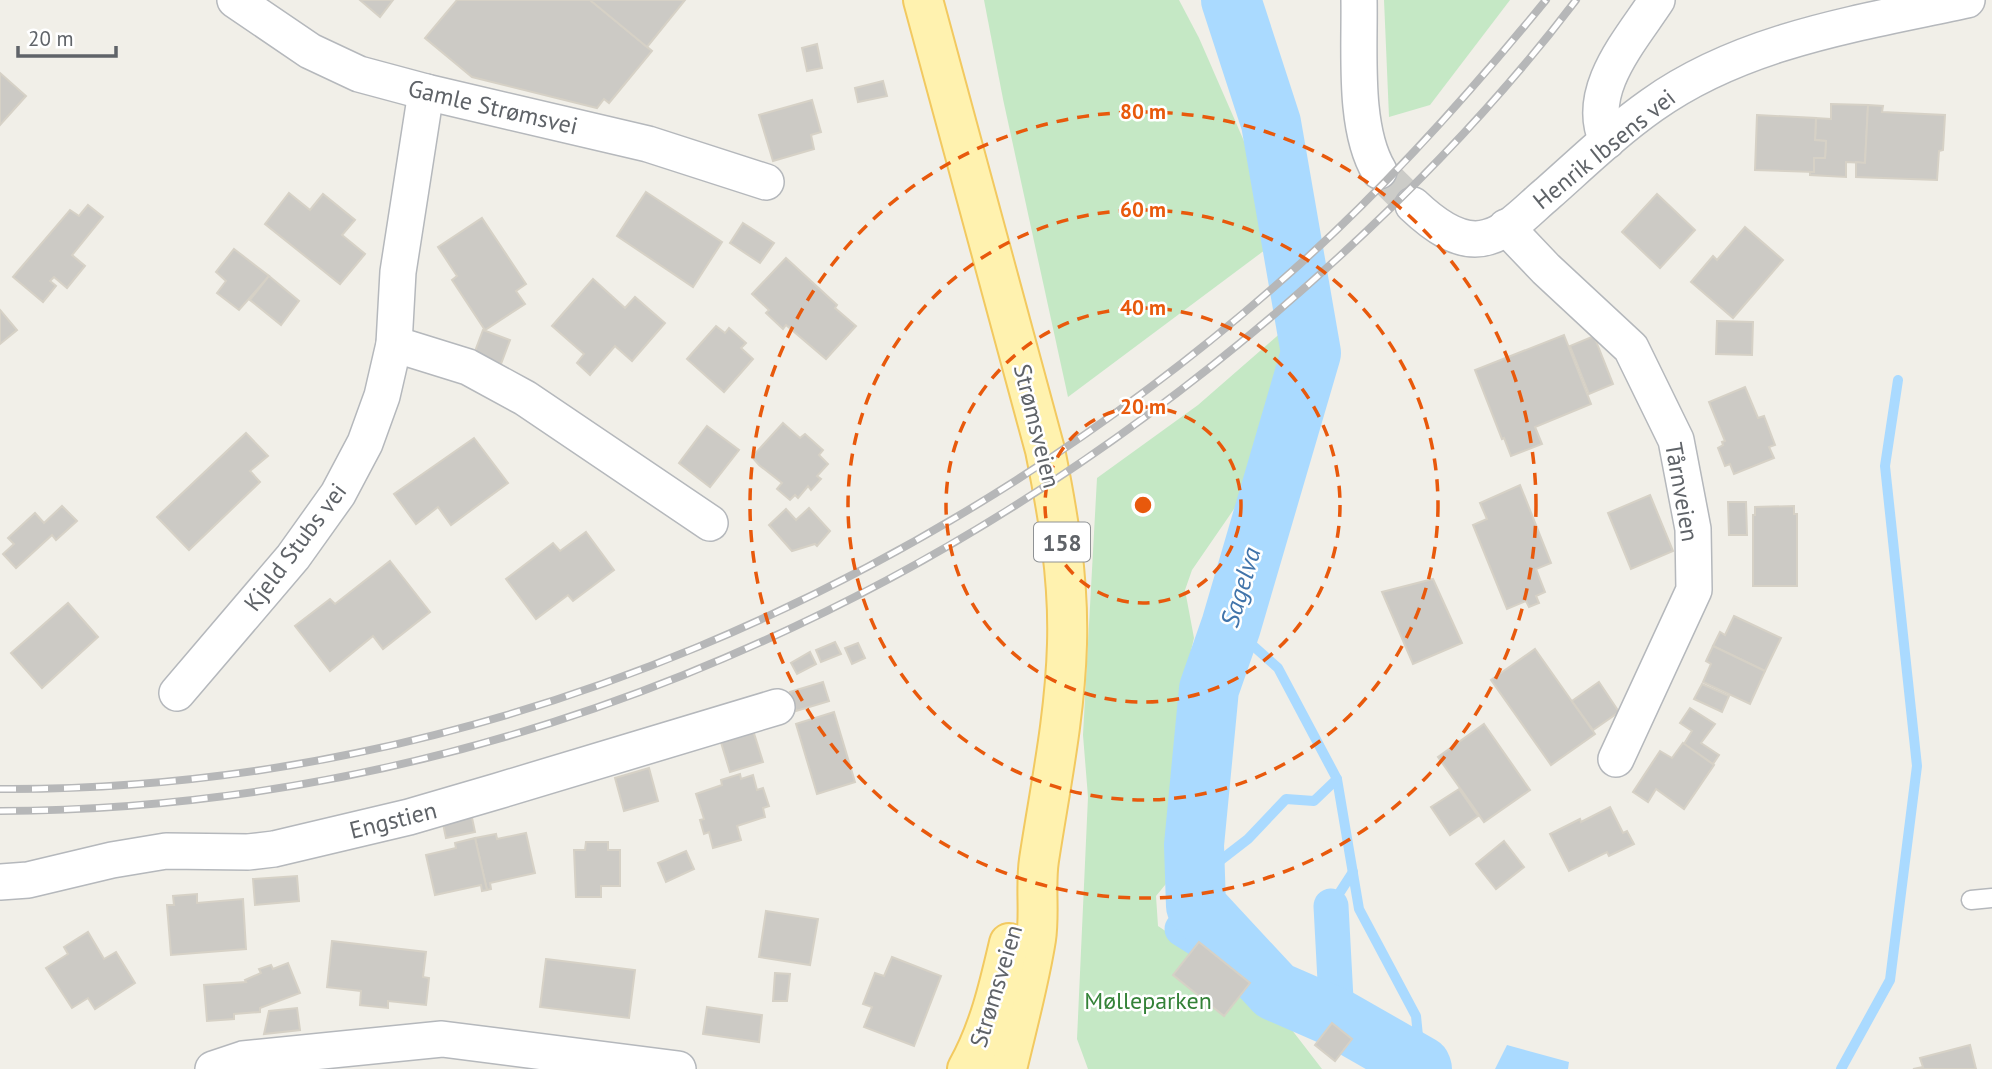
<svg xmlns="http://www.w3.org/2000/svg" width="1992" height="1069" font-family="'PT Sans',sans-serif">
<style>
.green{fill:#c5e8c5}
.water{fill:#aadaff}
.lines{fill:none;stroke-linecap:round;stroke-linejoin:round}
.stream{stroke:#aadaff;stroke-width:10}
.canal{stroke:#aadaff;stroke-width:35}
.river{stroke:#aadaff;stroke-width:60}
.building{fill:#cccac5;stroke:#d6d1c6;stroke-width:2}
.street-tunnel{stroke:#ccccc8;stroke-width:35;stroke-dasharray:35 18;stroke-linecap:butt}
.lane-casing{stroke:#b5b8bc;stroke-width:21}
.street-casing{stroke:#b5b8bc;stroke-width:38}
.primary-casing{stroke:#f2c960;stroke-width:42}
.lane{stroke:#fff;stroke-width:18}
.street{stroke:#fff;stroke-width:35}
.primary{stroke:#fff2af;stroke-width:38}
.rail-casing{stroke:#b6b7b8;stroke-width:8}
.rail{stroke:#fff;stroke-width:5;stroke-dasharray:16;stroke-linecap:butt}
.ring{fill:none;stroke:#e8590c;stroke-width:3.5;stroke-dasharray:12 9}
.labels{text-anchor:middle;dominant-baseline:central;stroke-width:5;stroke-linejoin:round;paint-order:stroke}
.shield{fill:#fff;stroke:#8f9295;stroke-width:2}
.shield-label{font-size:23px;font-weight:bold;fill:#5f6368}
.street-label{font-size:24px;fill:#5f6368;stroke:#fff}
.park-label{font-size:24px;fill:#348238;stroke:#fff}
.water-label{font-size:26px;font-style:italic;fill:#4174aa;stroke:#fff}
.centre{fill:#e8590c;stroke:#fff;stroke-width:3.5}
.ring-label{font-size:21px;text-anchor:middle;font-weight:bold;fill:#e8590c;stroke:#fff;stroke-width:5;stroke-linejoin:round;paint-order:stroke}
</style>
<rect width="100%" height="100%" fill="#f1efe8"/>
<g class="green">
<path d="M984,0H1179L1199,38L1285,235L1068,397L1003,99Z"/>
<path d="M1384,0H1510L1430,105L1389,117Z"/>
<path d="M1300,316L1245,493L1192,570L1185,590L1194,638L1183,685L1192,707L1190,743L1179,802L1185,820L1170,879L1156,896L1158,926L1173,936L1178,929L1255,982L1322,1069H1088L1077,1039L1088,797L1083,735L1097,478L1198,405Z"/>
</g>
<path class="water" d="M1507,1045L1569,1062L1568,1069H1495Z"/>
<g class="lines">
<g class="stream">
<path d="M1231,626L1278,668L1337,779L1359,909L1416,1016L1421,1066"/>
<path d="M1195,880L1248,839L1286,799L1314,801L1337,779"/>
<path d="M1331,906L1353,872"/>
<path d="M1841,1069L1890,980L1917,766L1885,466L1898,380"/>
</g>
<g class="canal">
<path d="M1331,906L1337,1018"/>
<path d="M1182,929L1217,951"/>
</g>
<path class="river" d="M1231,0L1271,123L1311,353L1231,626L1209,689L1194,845L1196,906L1275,991L1337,1018L1421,1066L1422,1069"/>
</g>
<g class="building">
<path d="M360,0H393L380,17Z"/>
<path d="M457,0H590L652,51L609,103L604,99L597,108L472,77L425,38Z"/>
<path d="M590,0H685L647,47Z"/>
<path d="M817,44L822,68L807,71L802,48Z"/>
<path d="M0,73L26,96L0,125Z"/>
<path d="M883,81L887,96L858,102L855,88Z"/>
<path d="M812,100L821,132L811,135L814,149L773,161L759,115Z"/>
<path d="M1831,104L1868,105L1865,163L1846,162V177L1810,175V172H1814V158H1825L1826,141L1815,140L1816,118L1831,119Z"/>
<path d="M1868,105L1883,106L1882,112L1945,115L1943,150L1939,151L1937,180L1856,177V162L1865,163Z"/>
<path d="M1757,115L1816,118L1815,140L1826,141L1825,158H1814V172L1755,170Z"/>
<path d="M646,192L722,242L693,287L617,236Z"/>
<path d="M289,193L310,210L323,194L355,220L342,235L365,254L340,284L265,224Z"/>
<path d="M1657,194L1695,230L1660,268L1622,232Z"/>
<path d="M88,205L103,217L72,255L85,266L67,288L54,277L50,281L56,286L43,302L13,277L70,210L79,216Z"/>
<path d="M482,218L526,284L516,291L525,304L485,330L452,280L457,276L438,247Z"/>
<path d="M743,223L774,243L760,263L730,243Z"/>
<path d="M1745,227L1783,260L1733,318L1691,282L1713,256L1717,260Z"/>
<path d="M234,249L269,276L239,310L217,293L226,281L216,272Z"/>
<path d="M786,258L837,305L835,308L856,326L826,359L786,325L783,329L766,313L769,310L752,294Z"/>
<path d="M269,276L299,301L281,325L250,300Z"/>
<path d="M593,279L625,308L635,297L665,323L632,361L615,346L590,375L577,363L584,354L552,326Z"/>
<path d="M0,310L17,330L0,344Z"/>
<path d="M1717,321L1753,322L1752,355L1716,354Z"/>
<path d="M716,326L725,333L729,328L746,343L741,348L753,359L724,392L687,359Z"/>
<path d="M483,330L510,340L501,364L474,354Z"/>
<path d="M1564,335L1591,404L1535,427L1542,444L1511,456L1504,438L1502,439L1475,370Z"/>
<path d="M1594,336L1613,384L1589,394L1570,346Z"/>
<path d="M1745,387L1758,418L1764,416L1775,445L1769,447L1774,458L1734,474L1730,464L1725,466L1718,448L1723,445L1722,442L1725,441L1709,402Z"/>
<path d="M783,423L800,438L805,434L823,450L819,455L828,464L817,476L821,479L811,490L808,486L798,498L795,495L790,500L777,489L782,483L759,465L752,457Z"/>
<path d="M707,426L739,450L710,487L679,463Z"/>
<path d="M246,433L268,456L250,471L260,482L189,550L157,517Z"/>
<path d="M474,438L508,483L451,525L438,507L416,524L394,494Z"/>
<path d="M1520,485L1551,563L1536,569L1545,592L1536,596L1539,603L1529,607L1526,601L1507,609L1473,525L1487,519L1480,503Z"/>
<path d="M1650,495L1673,551L1631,569L1608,513Z"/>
<path d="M1728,502H1746L1747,535H1729Z"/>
<path d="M62,506L77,521L56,540L52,535L16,568L3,554L14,544L8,538L35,513L44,523Z"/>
<path d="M1794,506V514H1797V586H1753V515H1755V507Z"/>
<path d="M809,508L830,531L817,546L815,544L792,551L769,525L786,509L796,520Z"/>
<path d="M586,532L614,570L573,601L568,595L536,619L506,579L553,543L560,551Z"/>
<path d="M390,561L430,612L383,649L373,636L330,671L295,626L330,599L335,604Z"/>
<path d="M1433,579L1462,643L1413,664L1382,592Z"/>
<path d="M68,603L98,637L42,688L11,653Z"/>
<path d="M1734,616L1781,638L1765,671L1713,646L1720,632L1725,635Z"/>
<path d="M835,642L841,654L821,662L816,650Z"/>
<path d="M858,643L865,658L852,664L845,648Z"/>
<path d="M1713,646L1765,671L1750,704L1703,682L1711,664L1706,661Z"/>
<path d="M1535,649L1595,734L1551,765L1491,680Z"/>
<path d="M810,652L816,664L797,674L791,663Z"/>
<path d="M823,682L829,701L796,711L790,692Z"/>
<path d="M1599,682L1619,712L1593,730L1572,701Z"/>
<path d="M1702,684L1729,696L1722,712L1694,699Z"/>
<path d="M1690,708L1715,724L1701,743L1719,755L1713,764L1684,744L1692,731L1680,723Z"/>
<path d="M834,712L855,782L817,794L796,724Z"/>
<path d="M1484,724L1530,790L1484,822L1438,757Z"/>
<path d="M752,727L763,762L730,772L719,736Z"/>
<path d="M1683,743L1714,765L1684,809L1656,789L1648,802L1633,792L1660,751L1672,758Z"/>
<path d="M649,768L658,801L624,811L615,778Z"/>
<path d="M740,774L741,779L753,775L757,790L763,788L769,806L763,808L765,817L737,826L741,840L713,848L709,832L704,834L700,820L704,819L696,794L722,785L721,780Z"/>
<path d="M1459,789L1478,816L1450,835L1431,807Z"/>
<path d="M1610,807L1623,833L1627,831L1634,844L1609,856L1607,852L1569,871L1550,834L1580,819L1581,822Z"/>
<path d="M471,813L475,832L446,838L442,819Z"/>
<path d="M526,833L535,873L490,883L491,889L487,890L475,838L496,834L497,839Z"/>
<path d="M475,838L487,890L482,891L481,885L435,895L426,855L456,848L455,843Z"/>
<path d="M1504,841L1524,867L1496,889L1476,864Z"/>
<path d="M586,842H608V850H620V886H601V897H576L574,850H585Z"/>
<path d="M686,851L694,869L666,882L658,863Z"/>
<path d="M297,876L299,901L255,905L253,879Z"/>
<path d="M197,894V903L243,899L246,949L171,955L167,905H174L173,896Z"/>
<path d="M766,911L818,919L810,965L759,957Z"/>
<path d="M88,932L104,959L116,952L135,983L95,1009L88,998L72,1008L46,968L68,954L64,947Z"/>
<path d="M332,941L426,952L423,977L429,978L426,1005L388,1001V1008L360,1005L361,991L327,987Z"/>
<path d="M1199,942L1250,983L1224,1016L1173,975Z"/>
<path d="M892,957L941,976L914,1046L864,1027L872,1007L863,1004L875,973L884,976Z"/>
<path d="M546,959L635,970L629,1018L540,1007Z"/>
<path d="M288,963L300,993L260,1008V1012L234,1014V1019L207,1021L204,985L246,982L245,980L261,973L259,969L271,965L273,969Z"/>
<path d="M775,973L790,974L787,1001H773Z"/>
<path d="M707,1007L762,1015L759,1042L703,1034Z"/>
<path d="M297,1008L300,1030L264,1034L269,1011Z"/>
<path d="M1332,1023L1352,1039L1335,1061L1315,1045Z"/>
<path d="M1970,1045L1976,1069H1913L1923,1067L1920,1058Z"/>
</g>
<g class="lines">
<path class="street-tunnel" d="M1379,171L1413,205"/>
<g class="lane-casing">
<path id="lane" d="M1971,900L1992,898"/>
</g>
<g class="street-casing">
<g id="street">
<path d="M235,0L310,51L359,74L426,92L648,144L766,182"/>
<path d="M1359,0C1360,50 1353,128 1379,171"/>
<path d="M1607,141C1584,91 1631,40 1657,0"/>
<path d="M1413,205C1432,223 1460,246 1488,237C1510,231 1530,208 1547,194C1582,163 1615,131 1652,105C1743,40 1860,23 1967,0"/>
<path d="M1506,227L1546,269L1631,348L1676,440L1693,529L1694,590L1616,759"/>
<path d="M394,344L468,367L525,398L710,523"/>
<path d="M177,693L293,557L338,494L365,443L382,396L394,344L398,272L426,92"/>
<path d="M0,882L28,880L112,860L166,851L248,852L274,849L409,817L498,791L777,707"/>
<path d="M213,1069L243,1059L442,1039L678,1069"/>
</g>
</g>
<g class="primary-casing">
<g id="primary">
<path d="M923,0L1045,450C1058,514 1069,578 1067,644C1065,718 1050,788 1039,860C1035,886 1040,913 1036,939C1029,983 1017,1026 1007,1069"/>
<path d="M967,1069C989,1030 999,986 1009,943"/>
</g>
</g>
<use href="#lane" class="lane"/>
<use href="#street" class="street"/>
<use href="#primary" class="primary"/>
<g class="rail-casing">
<g id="rail">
<path d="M0,789C481,792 947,582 1300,264C1390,183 1470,93 1546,0"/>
<path d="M0,811C474,809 920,618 1277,312C1386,218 1489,115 1576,0"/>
</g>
</g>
<use href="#rail" class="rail"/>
</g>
<g class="ring">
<circle cx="1143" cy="505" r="98"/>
<circle cx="1143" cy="505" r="197"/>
<circle cx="1143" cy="505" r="295"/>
<circle cx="1143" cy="505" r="393"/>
</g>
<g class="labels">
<rect class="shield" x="1034" y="522.5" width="56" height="39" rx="5"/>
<g class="shield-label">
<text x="1062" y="542">158</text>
</g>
<g class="street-label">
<text transform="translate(493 107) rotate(13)">Gamle Strømsvei</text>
<text transform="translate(1604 149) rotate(-39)">Henrik Ibsens vei</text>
<text transform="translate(1037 426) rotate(76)">Strømsveien</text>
<text transform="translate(1682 492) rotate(80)">Tårnveien</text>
<text transform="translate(295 547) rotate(-53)">Kjeld Stubs vei</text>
<text transform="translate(393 820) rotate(-14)">Engstien</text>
<text transform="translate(996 986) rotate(-73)">Strømsveien</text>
</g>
<g class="park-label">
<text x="1148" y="1000">Mølleparken</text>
</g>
<g class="water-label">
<text transform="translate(1240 587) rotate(-73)">Sagelva</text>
</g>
</g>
<circle cx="1143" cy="505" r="10" class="centre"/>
<g class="ring-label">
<text x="1143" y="119">80 m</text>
<text x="1143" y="217">60 m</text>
<text x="1143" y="315">40 m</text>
<text x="1143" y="414">20 m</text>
</g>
<path d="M18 46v10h98v-10" fill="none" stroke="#5f6368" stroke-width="3.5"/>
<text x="28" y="46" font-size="21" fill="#5f6368" stroke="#ffffff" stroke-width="5" paint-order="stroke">20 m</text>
</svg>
